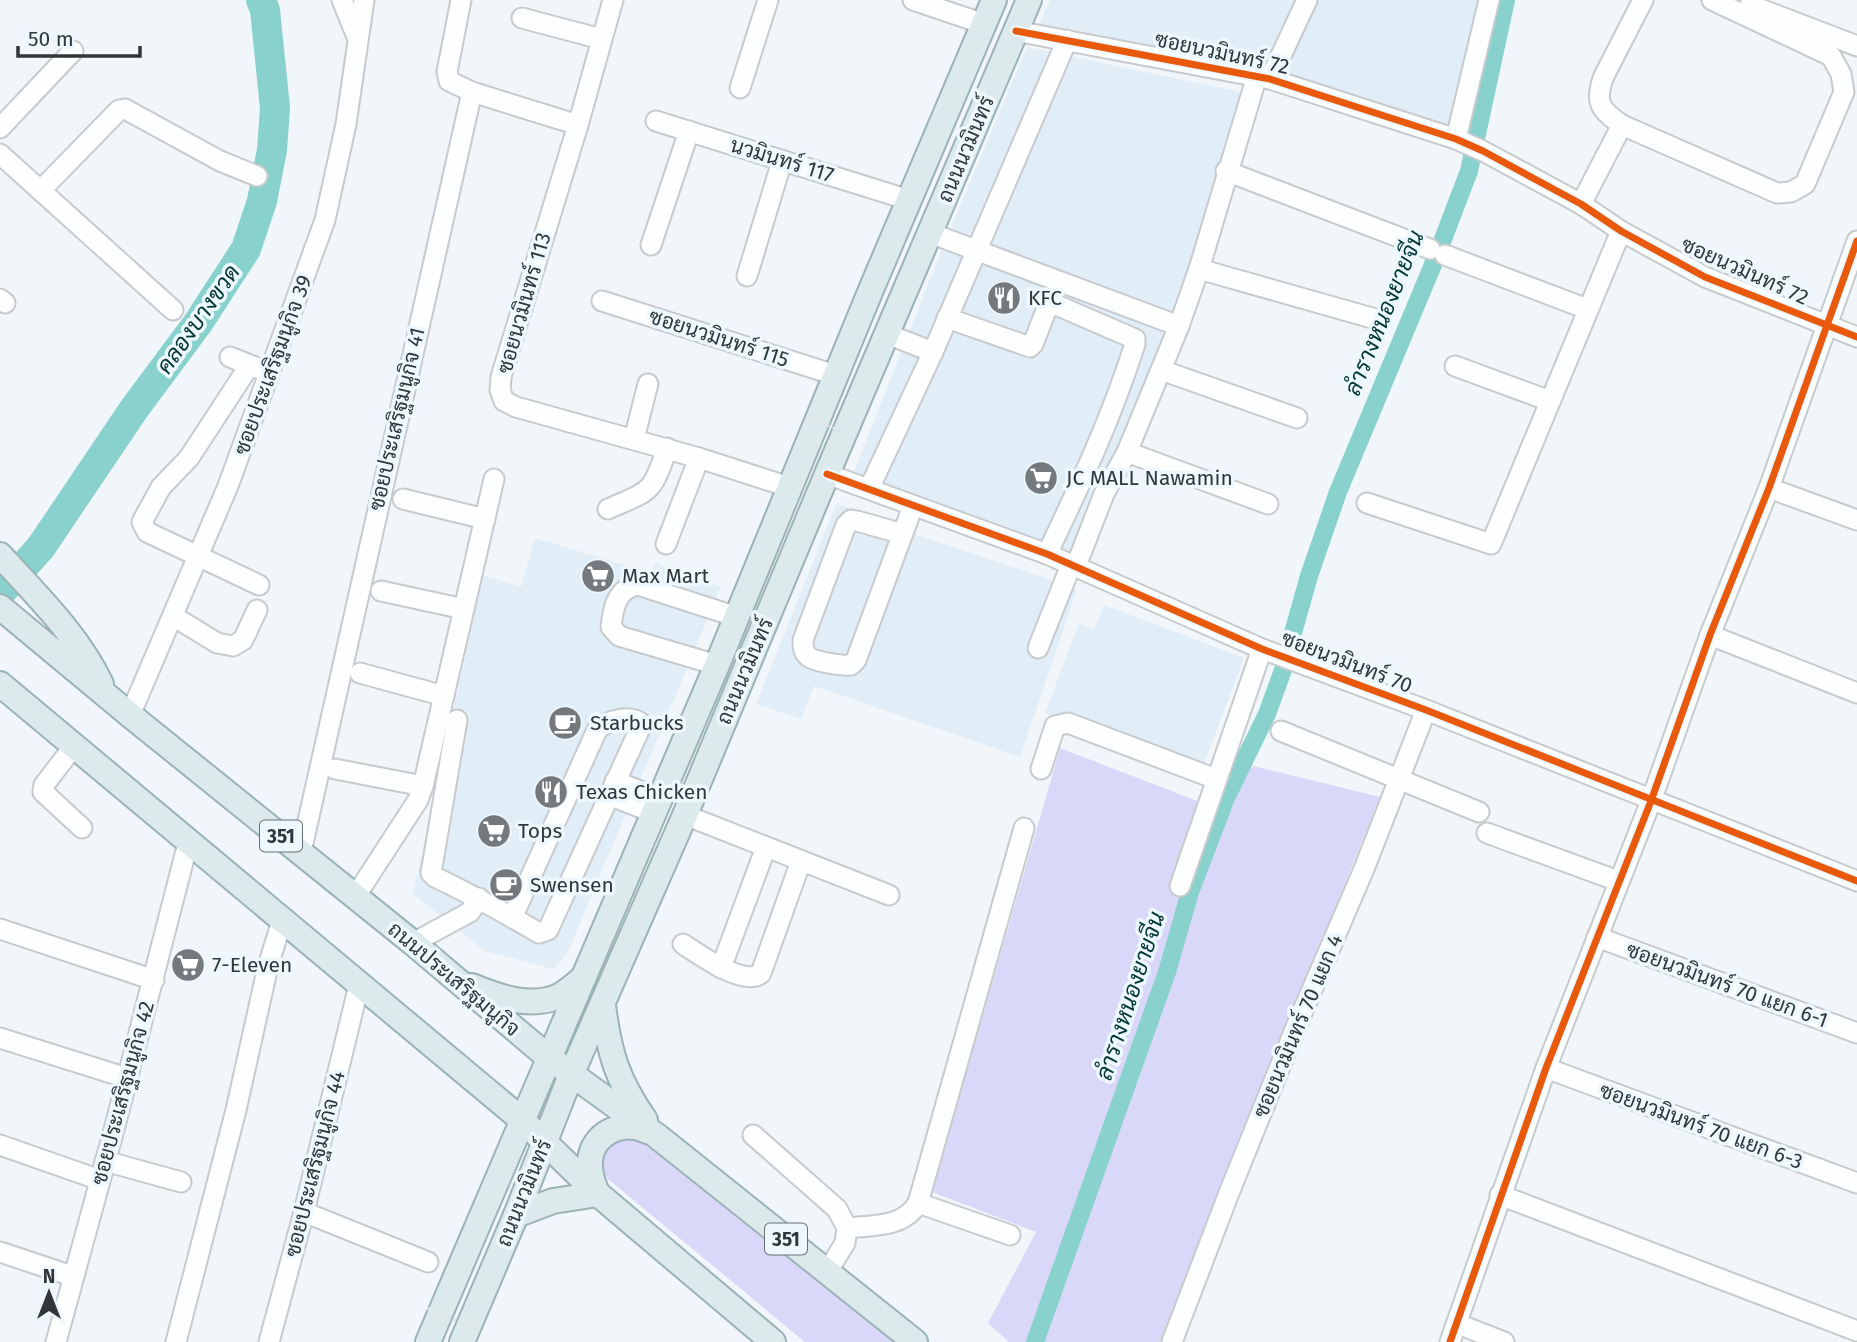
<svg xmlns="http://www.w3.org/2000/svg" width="1857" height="1342" font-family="'Fira Sans',Sarabun,sans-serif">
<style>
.built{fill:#e1eef8}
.green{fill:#dad8f8}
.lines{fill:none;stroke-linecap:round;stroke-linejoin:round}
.canal{stroke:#88d1cc;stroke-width:18}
.river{stroke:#88d1cc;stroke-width:30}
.minor-casing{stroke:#c7cbce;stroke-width:23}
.major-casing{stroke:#9bb2b7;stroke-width:28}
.minor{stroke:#fdfefe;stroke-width:19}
.major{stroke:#ddeaec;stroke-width:24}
.path-bridge{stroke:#e1e2e3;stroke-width:2.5;stroke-dasharray:3.5 3.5;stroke-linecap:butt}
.cycleway-casing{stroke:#edf7fe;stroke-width:11}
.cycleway{stroke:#e8590c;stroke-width:7}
.labels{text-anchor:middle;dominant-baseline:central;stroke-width:7;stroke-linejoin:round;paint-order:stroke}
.shield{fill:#edf7fe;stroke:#697074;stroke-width:2}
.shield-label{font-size:19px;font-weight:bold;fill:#313639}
.street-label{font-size:21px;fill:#313639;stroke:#edf7fe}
.poi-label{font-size:21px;fill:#313639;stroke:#edf7fe;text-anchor:start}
.water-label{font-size:23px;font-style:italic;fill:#023633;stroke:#edf7fe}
</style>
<rect width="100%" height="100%" fill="#f1f6fa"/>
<g class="built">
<path d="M1050,0H1496L1469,133L1277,73L1039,25Z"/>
<path d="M1027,47L1245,93L1169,327L1072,559L853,474L944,244Z"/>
<path d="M837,503L915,534L1077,589L1020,757L814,686L801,719L756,704Z"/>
<path d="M535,538L651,573L655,563L721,587L567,954L553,969L485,951L413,894L483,575L521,587Z"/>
<path d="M1104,605L1244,658L1201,772L1045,713L1079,623L1094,629Z"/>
</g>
<g class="green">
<path d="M1060,748L1197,801L1254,766L1380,797L1160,1342H1009L988,1323L1036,1232L932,1192Z"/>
<path d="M637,1133L904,1342H805L602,1174L600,1153L606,1145Z"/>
</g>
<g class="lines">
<g class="canal">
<path d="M1291,640L1309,576L1338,492L1437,255L1469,171L1506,0"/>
<path d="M1035,1342L1167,972L1190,892L1226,798L1267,714L1283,670"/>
</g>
<path class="river" d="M0,593L41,547L134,409L198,323L246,249L262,201L272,150L275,108L265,10L261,0"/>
<g class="minor-casing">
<g id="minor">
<path d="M342,0L357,37"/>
<path d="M613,0L578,125L501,377L500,390L504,401L516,407L699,458L789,487"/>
<path d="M913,0L984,24"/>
<path d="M1643,0L1604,76C1594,102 1600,110 1622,125L1777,193L1791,192L1805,184L1844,92L1841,74L1831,56L1712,0"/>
<path d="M1750,5L1857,46"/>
<path d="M522,18L601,39"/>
<path d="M1016,31L1270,79L1456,139L1483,151L1581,204L1621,231L1705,277L1857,337"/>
<path d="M1270,79L1307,0"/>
<path d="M740,88L768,0"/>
<path d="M472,92L578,125"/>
<path d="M656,121L909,200"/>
<path d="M0,128L73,51"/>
<path d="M1456,139L1489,0"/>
<path d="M0,154L173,310"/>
<path d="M1226,171L1430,249"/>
<path d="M42,189L119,110L125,109L220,161L257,176"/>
<path d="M1581,204L1622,125"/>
<path d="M930,233L1179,326"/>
<path d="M651,245L689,131"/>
<path d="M1445,255L1587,309"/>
<path d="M1199,269L1379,320"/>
<path d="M747,276L782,161"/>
<path d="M0,299L5,303"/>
<path d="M602,301L835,375"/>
<path d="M947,318L1030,347L1033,344L1047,308L1054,304L1135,339V344C1111,419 1081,483 1047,554"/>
<path d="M887,334L933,352L1067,40"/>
<path d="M230,357L260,369"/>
<path d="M249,366L189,458L161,487L142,522L147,532L259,585"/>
<path d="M1455,366L1550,401"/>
<path d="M1161,370L1297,418"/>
<path d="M634,439L648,384"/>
<path d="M1127,452L1268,504"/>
<path d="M827,474L1047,554L1262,649L1426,710L1857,881"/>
<path d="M1769,488L1857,520"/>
<path d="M869,489L933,352"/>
<path d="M403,499L485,519"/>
<path d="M1367,503L1491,544L1621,231"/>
<path d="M608,509C651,490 652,494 667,448"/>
<path d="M903,534L857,521L851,520L846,525L803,640C803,646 803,653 809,657C816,662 842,666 851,665L856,660L913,506"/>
<path d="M666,544L699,458"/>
<path d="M1076,566L1104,494L1127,452L1179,326L1199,269L1257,76"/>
<path d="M381,591L464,609"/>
<path d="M173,616L217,643L233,646L243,640L257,610"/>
<path d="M1710,635L1857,693"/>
<path d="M1038,648L1071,565"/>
<path d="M717,665L619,636L611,627C613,608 617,588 638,585L737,617"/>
<path d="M360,673L444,696"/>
<path d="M130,715L228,486L325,220L346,124L364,0"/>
<path d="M457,720L431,873L435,877C470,894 505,913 539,933L548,930L642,724C630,714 608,720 597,730L512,918"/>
<path d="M1281,731L1479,812"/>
<path d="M74,746L44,785L43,792L82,828"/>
<path d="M335,769L423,786"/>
<path d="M1041,769L1055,726L1068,723L1216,779"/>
<path d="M615,781L660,799"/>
<path d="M609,795L654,813"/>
<path d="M685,815L889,895"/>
<path d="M1487,833L1618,881"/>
<path d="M301,852L472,92L449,81L447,72L461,0"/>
<path d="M1180,886L1262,649"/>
<path d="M355,897L418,800L423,786L494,479"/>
<path d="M0,929L154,980"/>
<path d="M1597,937L1857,1033"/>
<path d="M413,943L470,912L479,898"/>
<path d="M683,944C698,954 746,988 761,973L801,861"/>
<path d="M721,968L766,847"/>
<path d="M0,1038L127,1078"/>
<path d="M1546,1068L1857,1183"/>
<path d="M753,1135L837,1209L847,1228L845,1243L827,1272"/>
<path d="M0,1145L100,1180"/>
<path d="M105,1161L181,1182"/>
<path d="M1500,1195L1857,1331"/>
<path d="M304,1212L428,1262"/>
<path d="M847,1228C874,1225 903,1228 918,1203"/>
<path d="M1010,1235L918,1203L1024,828"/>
<path d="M0,1252L72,1276"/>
<path d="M1458,1324L1504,1342"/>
<path d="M56,1342L115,1126L188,843"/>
<path d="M176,1342L236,1110L268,966L282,921"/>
<path d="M269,1342L304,1212L359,985"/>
<path d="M1172,1342L1229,1193L1296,1027L1364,869L1426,710"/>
<path d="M1450,1342L1546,1068L1651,801L1710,635L1769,488L1857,241"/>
</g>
</g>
<g class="major-casing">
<g id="major">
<path d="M0,555C37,596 77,634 101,684"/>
<path d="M0,607L130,715L413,943L548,1057L657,1136L915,1342"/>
<path d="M0,684L522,1120L598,1194L773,1342"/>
<path d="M472,986C499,997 528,1008 557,997C566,993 576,984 584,977"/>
<path d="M603,1005C609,1053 617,1080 645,1120"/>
<path d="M597,1193C593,1183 589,1173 590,1161C592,1133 623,1119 647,1131"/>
<path d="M516,1215L553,1201L598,1194"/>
<path d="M428,1342L717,665L870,292L994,0"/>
<path d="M462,1342L516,1215L571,1075L685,815L827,474L1029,0"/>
</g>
</g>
<use href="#minor" class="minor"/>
<use href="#major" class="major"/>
<g class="path-bridge">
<path d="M807,416L855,438"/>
<path d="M427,1308L477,1330"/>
</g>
<g class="cycleway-casing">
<g id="cycleway">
<path d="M1016,31L1270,79L1456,139L1483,151L1581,204L1621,231L1705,277L1857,337"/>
<path d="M827,474L1047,554L1262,649L1426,710L1857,881"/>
<path d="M1450,1342L1546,1068L1651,801L1710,635L1769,488L1857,241"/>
</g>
</g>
<use href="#cycleway" class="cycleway"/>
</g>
<defs>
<g id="restaurant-disc" transform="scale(1.75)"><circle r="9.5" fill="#74797d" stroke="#edf7fe"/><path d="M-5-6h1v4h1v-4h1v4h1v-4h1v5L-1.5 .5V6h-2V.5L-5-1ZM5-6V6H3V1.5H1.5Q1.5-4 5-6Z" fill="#fff"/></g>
<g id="supermarket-disc" transform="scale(1.75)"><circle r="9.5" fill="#74797d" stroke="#edf7fe"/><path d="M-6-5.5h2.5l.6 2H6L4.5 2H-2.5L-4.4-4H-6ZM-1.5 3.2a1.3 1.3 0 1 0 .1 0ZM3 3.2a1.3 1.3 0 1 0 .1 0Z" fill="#fff"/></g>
<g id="cafe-disc" transform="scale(1.75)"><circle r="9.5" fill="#74797d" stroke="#edf7fe"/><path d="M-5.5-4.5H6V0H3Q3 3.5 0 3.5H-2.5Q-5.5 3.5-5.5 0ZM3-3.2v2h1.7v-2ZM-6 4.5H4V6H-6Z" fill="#fff"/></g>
</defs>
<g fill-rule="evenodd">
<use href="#restaurant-disc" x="1004" y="298"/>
<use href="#supermarket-disc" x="1041" y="478"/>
<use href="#supermarket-disc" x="598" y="576"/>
<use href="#cafe-disc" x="565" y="723"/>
<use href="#restaurant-disc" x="551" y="792"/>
<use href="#supermarket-disc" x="494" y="831"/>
<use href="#cafe-disc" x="506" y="885"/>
<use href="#supermarket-disc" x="188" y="965"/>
</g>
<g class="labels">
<g class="shield">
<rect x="260" y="820.5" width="42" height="31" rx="5"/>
<rect x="765" y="1223.5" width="42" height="31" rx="5"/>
</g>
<g class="shield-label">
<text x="281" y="836">351</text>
<text x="786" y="1239">351</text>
</g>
<g class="street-label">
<text transform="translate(1222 53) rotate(12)">ซอยนวมินทร์ 72</text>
<text transform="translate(966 149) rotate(-67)">ถนนนวมินทร์</text>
<text transform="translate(782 160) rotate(17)">นวมินทร์ 117</text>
<text transform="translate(1745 271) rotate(24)">ซอยนวมินทร์ 72</text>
<text transform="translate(524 303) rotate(-74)">ซอยนวมินทร์ 113</text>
<text transform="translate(719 338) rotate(18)">ซอยนวมินทร์ 115</text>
<text transform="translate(273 365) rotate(-70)">ซอยประเสริฐมนูกิจ 39</text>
<text transform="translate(397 419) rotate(-77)">ซอยประเสริฐมนูกิจ 41</text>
<text transform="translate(1347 662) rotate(21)">ซอยนวมินทร์ 70</text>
<text transform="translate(745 671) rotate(-67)">ถนนนวมินทร์</text>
<text transform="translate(454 979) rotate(40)">ถนนประเสริฐมนูกิจ</text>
<text transform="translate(1727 985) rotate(20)">ซอยนวมินทร์ 70 แยก 6-1</text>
<text transform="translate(1298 1026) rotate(-67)">ซอยนวมินทร์ 70 แยก 4</text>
<text transform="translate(123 1093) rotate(-75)">ซอยประเสริฐมนูกิจ 42</text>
<text transform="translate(1701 1126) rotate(20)">ซอยนวมินทร์ 70 แยก 6-3</text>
<text transform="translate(315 1164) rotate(-76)">ซอยประเสริฐมนูกิจ 44</text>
<text transform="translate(524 1193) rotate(-68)">ถนนนวมินทร์</text>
</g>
<g class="poi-label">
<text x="1028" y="298">KFC</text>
<text x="1066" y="478">JC MALL Nawamin</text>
<text x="622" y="576">Max Mart</text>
<text x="590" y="723">Starbucks</text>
<text x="576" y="792">Texas Chicken</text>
<text x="518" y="831">Tops</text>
<text x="530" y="885">Swensen</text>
<text x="212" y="965">7-Eleven</text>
</g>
<g class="water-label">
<text transform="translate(1384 313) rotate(-68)">ลำรางหนองยายจีน</text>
<text transform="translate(198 319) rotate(-55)">คลองบางขวด</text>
<text transform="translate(1130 996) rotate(-72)">ลำรางหนองยายจีน</text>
</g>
</g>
<g transform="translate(49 1293)" stroke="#edf7fe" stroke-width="5" paint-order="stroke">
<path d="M0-5L12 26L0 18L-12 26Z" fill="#313639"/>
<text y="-10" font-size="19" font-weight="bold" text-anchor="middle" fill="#313639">N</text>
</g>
<path d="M18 46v10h122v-10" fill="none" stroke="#313639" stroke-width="3.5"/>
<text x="28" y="46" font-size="21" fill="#313639" stroke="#edf7fe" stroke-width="5" paint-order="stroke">50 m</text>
</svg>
